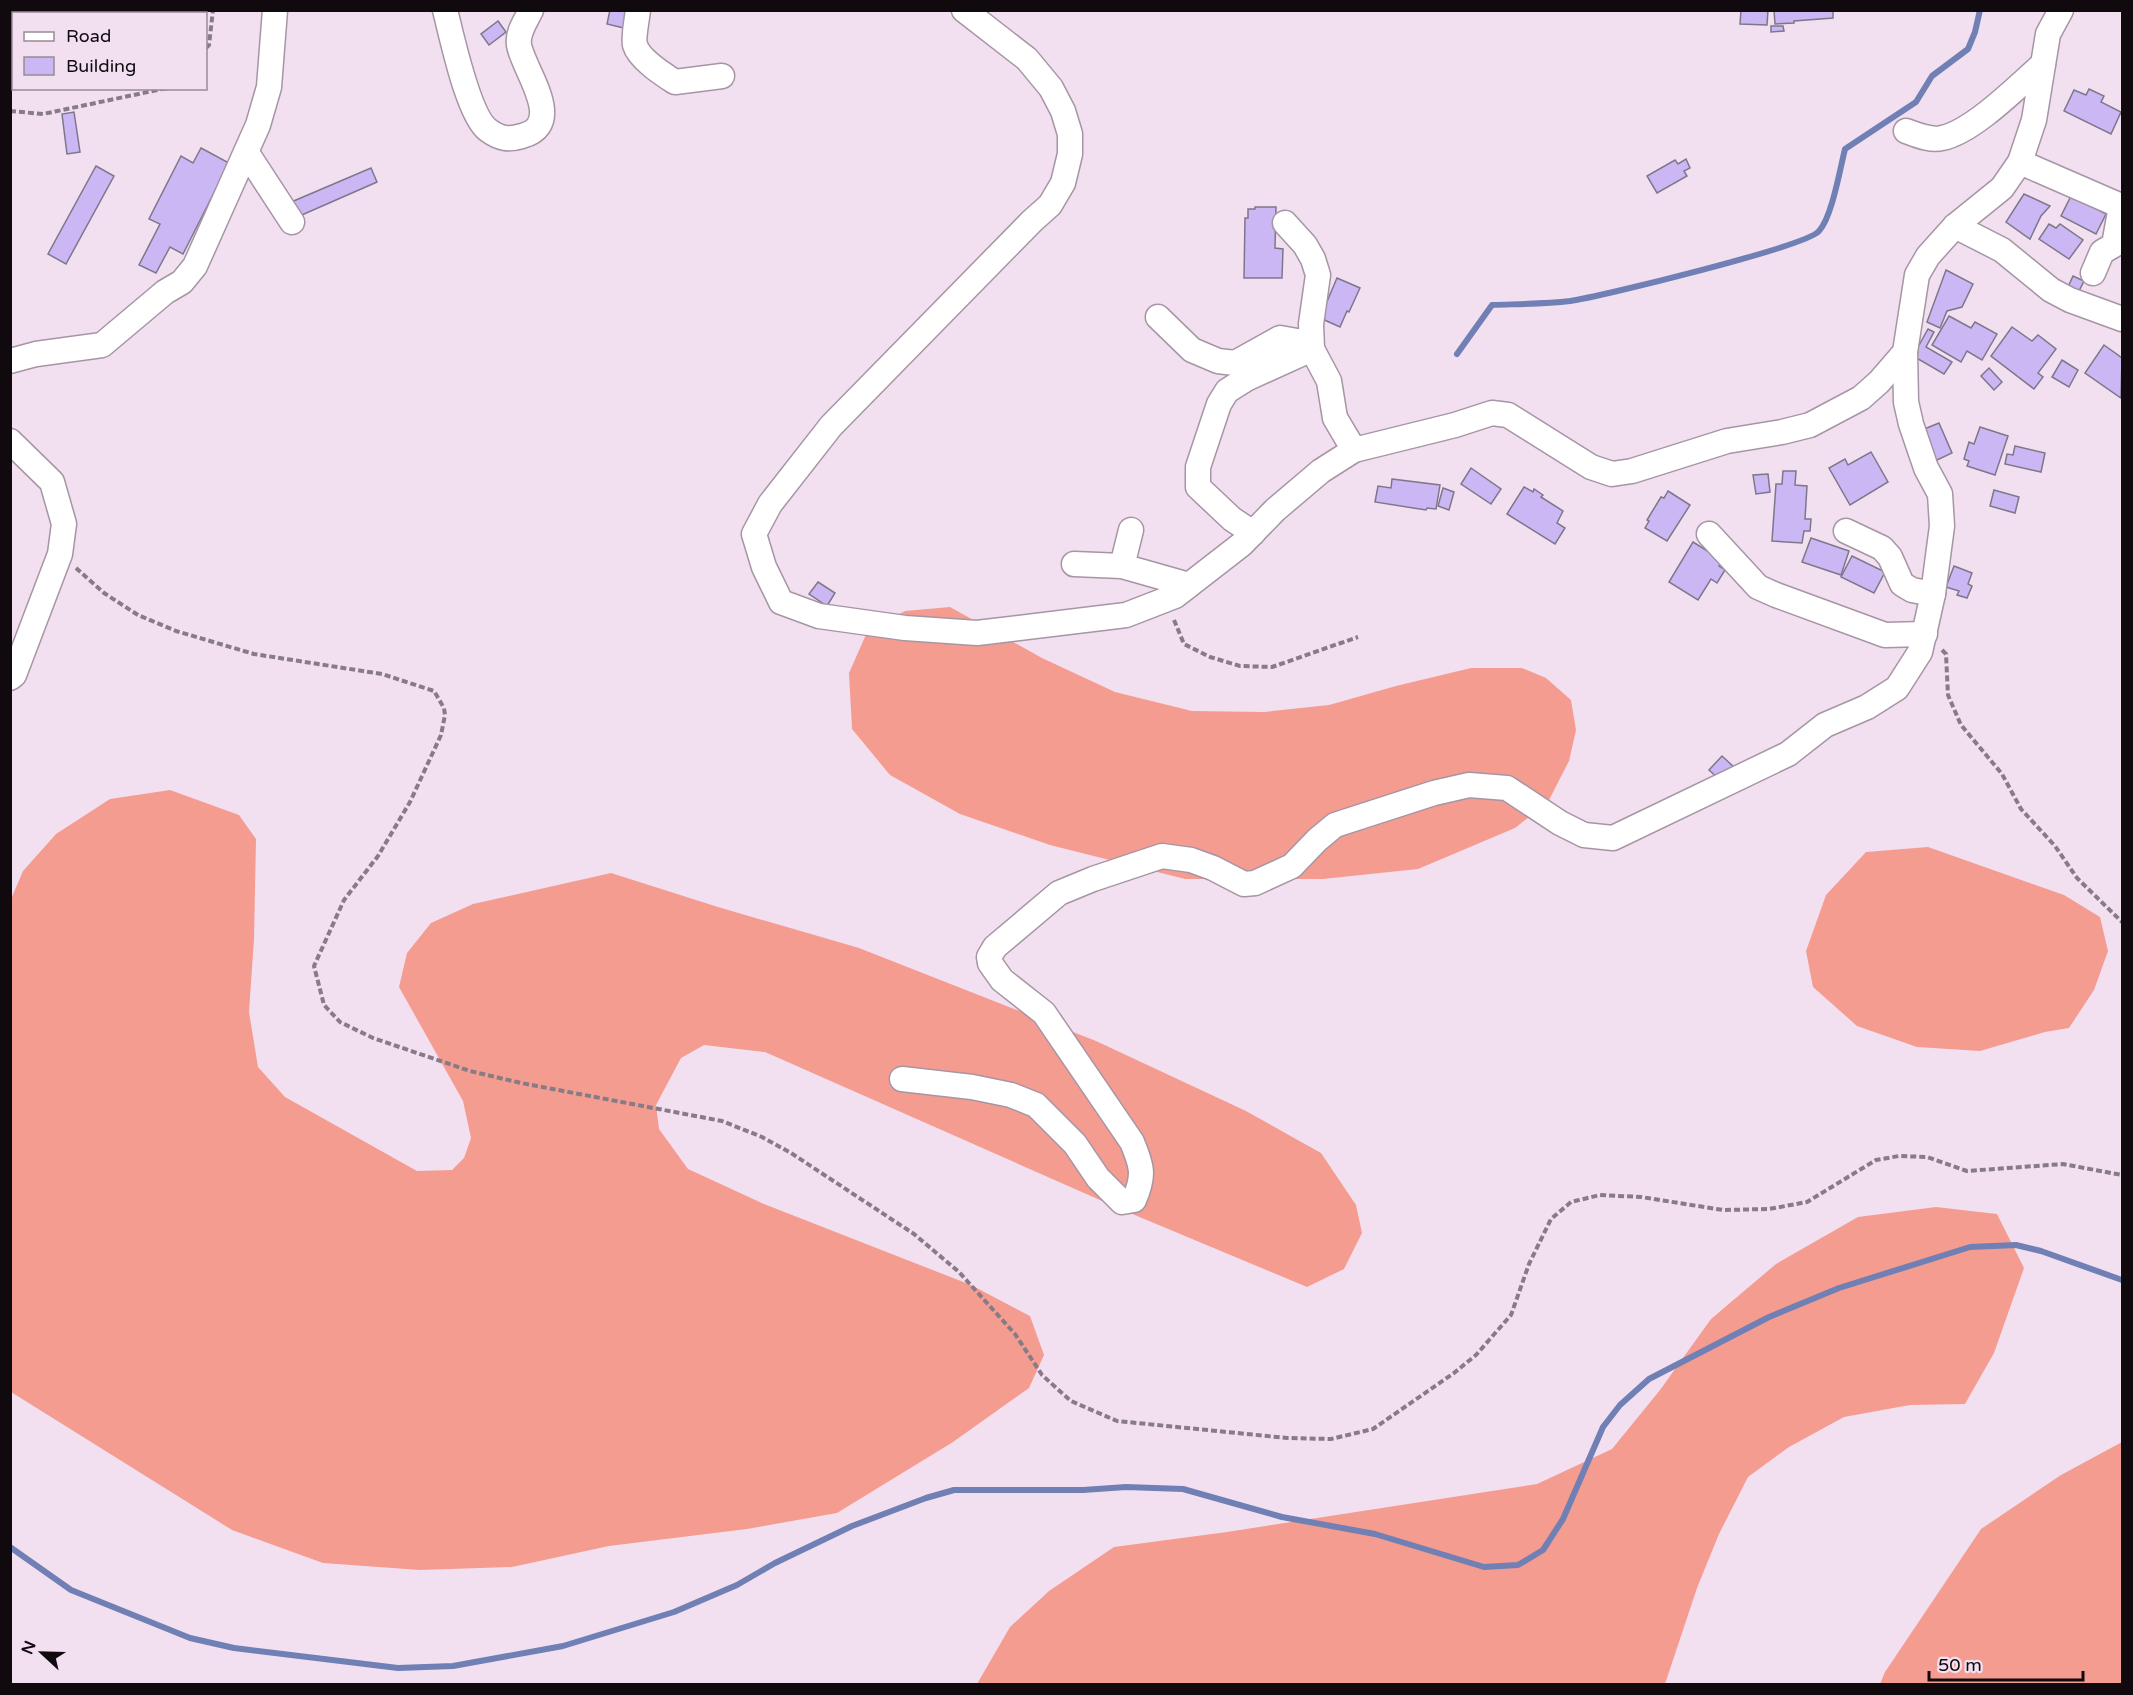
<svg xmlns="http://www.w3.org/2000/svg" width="2133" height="1695" font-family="'Varela Round',sans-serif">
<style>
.forest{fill:#f59c91}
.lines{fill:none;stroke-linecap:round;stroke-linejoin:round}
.stream{stroke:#707fb4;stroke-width:6}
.building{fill:#cbb7f4;stroke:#7d778b;stroke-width:1.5}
.street-casing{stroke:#a695a4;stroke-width:27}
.path{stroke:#877b86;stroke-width:4;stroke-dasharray:6 3;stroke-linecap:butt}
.street{stroke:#fff;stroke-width:24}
</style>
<rect width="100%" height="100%" fill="#f2e0f1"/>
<g class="forest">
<path d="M950,607L1042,658L1115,692L1192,711L1264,712L1329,705L1396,686L1471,668H1522L1546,678L1571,700L1576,730L1569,761L1548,802L1515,828L1418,869L1323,879H1185L1050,845L960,814L890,775L852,729L849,673L868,630L905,611Z"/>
<path d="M170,790L239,815L256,839L254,939L249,1012L258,1067L285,1097L417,1171L452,1170L464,1158L471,1138L463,1101L399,987L407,953L431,923L473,904L611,873L718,907L859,948L1096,1041L1246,1111L1321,1153L1356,1205L1362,1233L1344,1269L1307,1287L1118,1208L765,1052L704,1045L681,1058L656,1105L659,1129L688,1169L764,1204L971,1285L1030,1316L1044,1355L1029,1388L953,1442L837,1513L747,1529L609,1546L512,1567L420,1570L323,1563L232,1530L11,1392V899L23,871L56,834L110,799Z"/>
<path d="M1928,847L2064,895L2100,917L2108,951L2094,990L2069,1028L2045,1032L1980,1051L1917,1047L1857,1026L1813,987L1806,951L1826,895L1866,852Z"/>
<path d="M1936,1207L1997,1214L2024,1268L1994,1353L1965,1404L1910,1405L1844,1417L1789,1447L1748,1477L1719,1534L1697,1588L1665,1684H977L1010,1627L1049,1591L1114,1547L1227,1532L1537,1484L1612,1449L1660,1390L1711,1319L1776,1264L1858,1217Z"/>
<path d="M2122,1442V1684H1880L1885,1672L1981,1529L2061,1475Z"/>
</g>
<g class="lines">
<g class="stream">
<path d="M1457,354L1492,305C1518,304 1544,304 1570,301C1599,297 1808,246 1819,231C1832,217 1840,169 1845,149L1916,102L1932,76L1968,49L1975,32L1980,10"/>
<path d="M10,1547L71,1590L190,1638L234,1648L398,1668L453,1666L563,1646L674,1612L737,1585L775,1563L852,1526L926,1498L954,1490H1083L1126,1487L1183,1489L1282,1517L1375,1534L1484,1567L1518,1565L1543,1550L1563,1519L1603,1427L1620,1405L1649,1379L1769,1317L1839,1288L1970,1247L2016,1245L2041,1251L2122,1280"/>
</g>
</g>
<g class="building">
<path d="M610,10H632L628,29L607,24Z"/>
<path d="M1741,10H1768L1767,25L1740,24Z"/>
<path d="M1774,10H1833V18L1794,21V23L1775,24Z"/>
<path d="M498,21L506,32L489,45L481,34Z"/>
<path d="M1771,26H1783L1784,31L1771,32Z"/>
<path d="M2089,89L2104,96L2101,102L2121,112L2111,134L2064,111L2074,90L2086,95Z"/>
<path d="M74,112L80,152L67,154L62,114Z"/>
<path d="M201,148L229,163L183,254L170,247L156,273L139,265L160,224L149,219L181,156L193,163Z"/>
<path d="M1686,159L1690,168L1684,171L1687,176L1657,193L1647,176L1675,160L1678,164Z"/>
<path d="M96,166L114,176L66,264L48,254Z"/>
<path d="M371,168L377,182L295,218L289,203Z"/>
<path d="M2024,194L2050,206L2041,216L2030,239L2006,222Z"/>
<path d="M2071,196L2106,214L2096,234L2061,216Z"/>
<path d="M1255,207H1276L1275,248L1283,249L1282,278H1244L1245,218H1248V209H1255Z"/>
<path d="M2049,224L2056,228L2060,224L2083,240L2069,259L2039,239Z"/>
<path d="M1946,270L1973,284L1962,307L1947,311L1940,328L1927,322Z"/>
<path d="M2073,276L2084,281L2079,291L2068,287Z"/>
<path d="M1337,278L1360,288L1349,312L1347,311L1340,327L1320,318Z"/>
<path d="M1949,316L1971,328L1975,322L1997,334L1982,360L1967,351L1961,362L1932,345Z"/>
<path d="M2012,327L2032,341L2038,335L2056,349L2038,373L2043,377L2034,389L1991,356Z"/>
<path d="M1928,329L1934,332L1926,347L1952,362L1944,374L1913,356Z"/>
<path d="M2104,345L2122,358L2121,398L2085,373Z"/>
<path d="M2062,360L2078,370L2069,387L2052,377Z"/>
<path d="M1989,368L2002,382L1994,390L1981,376Z"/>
<path d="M1939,423L1952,453L1935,461L1922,430Z"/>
<path d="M1980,427L2008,436L1995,475L1967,466L1969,461L1964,459L1969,442L1974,444Z"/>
<path d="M2015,446L2045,453L2041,472L2005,464L2007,454L2013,455Z"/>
<path d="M1871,452L1888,482L1850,505L1829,468L1845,459L1848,465Z"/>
<path d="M1471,468L1501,489L1491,504L1461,484Z"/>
<path d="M1783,471H1796L1795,485L1807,486L1805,519H1811L1810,531H1804L1802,543L1772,541L1776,484H1782Z"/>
<path d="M1768,474L1770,492L1756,494L1753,475Z"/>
<path d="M1392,479L1440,485L1436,509L1427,508L1426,510L1375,502L1378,486L1391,488Z"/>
<path d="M1524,487L1533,492L1534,489L1543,495L1541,497L1563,511L1557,523L1565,528L1555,544L1507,514Z"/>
<path d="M1443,488L1454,492L1449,510L1438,506Z"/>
<path d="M1994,490L2019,497L2015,513L1990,506Z"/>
<path d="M1668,491L1690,505L1667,541L1645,528L1649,521L1647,520L1661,497L1664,498Z"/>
<path d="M1811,538L1849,551L1841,575L1802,562Z"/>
<path d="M1693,542L1722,560L1719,566L1725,570L1717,583L1711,579L1698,600L1669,582Z"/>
<path d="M1852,556L1885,572L1874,593L1841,577Z"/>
<path d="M1954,566L1972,573L1968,584L1972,586L1967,598L1957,595L1959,591L1946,587Z"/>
<path d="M818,582L835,593L827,606L809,594Z"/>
<path d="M1722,756L1735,768L1722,782L1709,770Z"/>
</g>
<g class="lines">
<g class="street-casing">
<g id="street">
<path d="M445,10C452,37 468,115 488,130C500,139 509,140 522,136C567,124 523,70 519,45C517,32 526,21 531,10"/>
<path d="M638,10C637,19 633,38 635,45C639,59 664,75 675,82L722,76"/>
<path d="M964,10L1027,59L1051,88L1063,111L1070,134V154L1063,183L1050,205L1032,221L831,426L770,504L754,534L764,567L781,602L819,616L905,628L977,633L1126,615L1175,596L1242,544L1275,510L1321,471L1354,450L1455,425L1492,413L1508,415L1591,467L1612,474L1632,471L1727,441L1782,432L1810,425L1861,398L1879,382L1905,352L1917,275L1928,256L1955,226L2002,188L2020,162L2034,120L2048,34L2061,10"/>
<path d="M124,14L125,10"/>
<path d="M1906,131C1917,135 1931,141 1942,138C1973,132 2019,85 2043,64"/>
<path d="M247,153L292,222"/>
<path d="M2020,162L2121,206L2114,245L2102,252L2093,273"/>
<path d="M1955,226L2002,250L2051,290L2070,300L2122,319"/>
<path d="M1158,317L1192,350L1218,361L1235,363L1280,338L1297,341L1312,349L1329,381L1335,418L1354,450"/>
<path d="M10,361L36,354L102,345L165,292L182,282L195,266L258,125L269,87L275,10"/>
<path d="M10,441L52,482L64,524L60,554L14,675L10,678"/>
<path d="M1846,531L1882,548L1890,557L1902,584L1912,590L1933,594"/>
<path d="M1253,533L1232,519L1198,487V467L1219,404L1227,391L1246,379L1312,349L1311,324L1318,275L1313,259L1305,245L1285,223"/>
<path d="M1709,534L1758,587L1776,595L1885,635L1925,634"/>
<path d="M1074,564L1122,566L1189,585"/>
<path d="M1122,566L1131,530"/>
<path d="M902,1079L972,1087L1011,1095L1036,1105L1075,1144L1098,1178L1122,1202L1134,1200C1145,1175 1142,1166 1132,1142L1044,1013L1002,980L990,963L989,957L995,947L1059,893L1093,879L1162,856L1191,860L1213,868L1244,884L1255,883L1292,866L1317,840L1335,825L1434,793L1469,785L1507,788L1560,823L1584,835L1613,838L1788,754L1825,725L1867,707L1897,688L1920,652L1933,594L1942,526L1940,494L1926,468L1911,424L1906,402L1905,352"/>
</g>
</g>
<g class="path">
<path d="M206,48L209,45L213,10"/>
<path d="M10,111L43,114L167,88"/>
<path d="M76,568L104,593L138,615L176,631L254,654L382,674L434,691L444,708L445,715L441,735L410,802L378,856L344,900L314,966L324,1005L340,1022L373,1038L470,1071L521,1083L722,1121L762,1137L791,1153L914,1234L959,1272L1015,1334L1042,1375L1071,1401L1117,1421L1287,1438L1331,1439L1373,1429L1454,1373L1476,1355L1511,1315L1529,1264L1551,1219L1571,1202L1600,1195L1641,1197L1723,1210L1769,1209L1807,1202L1876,1160L1899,1156L1927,1157L1967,1171L2063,1164L2122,1175"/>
<path d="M1174,620L1184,644L1210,657L1240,666L1272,667L1358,637"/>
<path d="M1942,650L1946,654L1948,695L1961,725L2002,774L2021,809L2055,846L2077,878L2122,922"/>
</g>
<use href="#street" class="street"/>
</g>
<rect width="2133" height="1695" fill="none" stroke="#100a0f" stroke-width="24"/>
<rect x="12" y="12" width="195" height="78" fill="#f2e0f1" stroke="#988a97" stroke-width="1.5"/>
<rect x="24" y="32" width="30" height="9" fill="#ffffff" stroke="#988a97" stroke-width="1.5"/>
<text x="66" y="42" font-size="18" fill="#100a0f">Road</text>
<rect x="24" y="57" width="30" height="18" fill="#cbb7f4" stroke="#988a97" stroke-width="1.5"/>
<text x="66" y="72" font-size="18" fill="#100a0f">Building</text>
<g transform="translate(42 1653) rotate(292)" stroke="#f2e0f1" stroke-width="4.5" paint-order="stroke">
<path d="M0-4.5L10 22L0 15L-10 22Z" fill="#100a0f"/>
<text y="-9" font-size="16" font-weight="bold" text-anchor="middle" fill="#100a0f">N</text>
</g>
<path d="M1929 1671v9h154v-9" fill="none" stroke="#100a0f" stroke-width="3"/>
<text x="1938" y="1671" font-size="18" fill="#100a0f" stroke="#f2e0f1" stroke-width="4.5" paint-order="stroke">50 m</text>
</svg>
